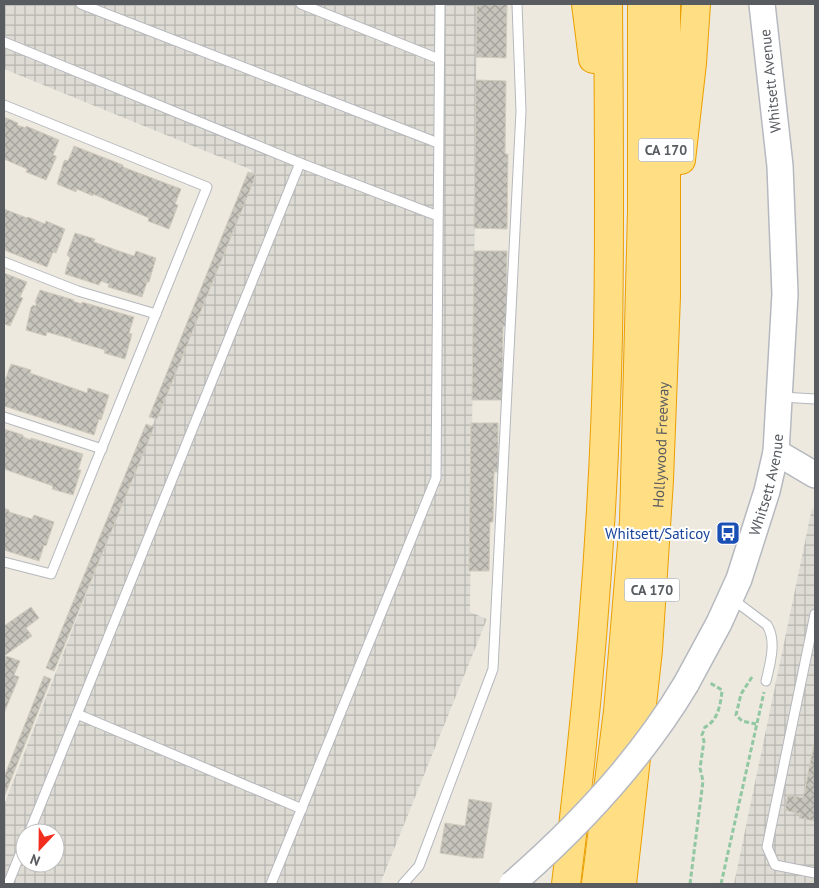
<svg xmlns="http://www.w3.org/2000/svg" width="819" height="888" font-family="'PT Sans',sans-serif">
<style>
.industrial{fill:url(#industrial-grid);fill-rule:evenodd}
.building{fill:url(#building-cross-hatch);stroke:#d1cbbd}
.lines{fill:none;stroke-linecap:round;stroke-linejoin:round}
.lane-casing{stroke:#b5b8bd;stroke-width:11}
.secondary-casing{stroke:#b5b9bf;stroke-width:28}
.highway-casing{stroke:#ec9f00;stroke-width:30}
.path{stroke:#92c8a1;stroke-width:3;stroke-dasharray:5 2.5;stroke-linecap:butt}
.lane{stroke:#fff;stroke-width:9}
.secondary{stroke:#fff;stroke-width:25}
.highway{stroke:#ffde84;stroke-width:28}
.secondary-bridge-casing{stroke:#b5b9bf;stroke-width:28;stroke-linecap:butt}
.secondary-bridge{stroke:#fff;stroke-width:25}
.labels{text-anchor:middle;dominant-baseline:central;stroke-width:4;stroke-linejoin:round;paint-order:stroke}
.shield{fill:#fff;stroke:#8a8d90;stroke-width:1}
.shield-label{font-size:14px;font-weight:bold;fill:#585c61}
.street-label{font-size:15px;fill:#585c61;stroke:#fff}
.transit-label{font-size:15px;fill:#164399;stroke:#fff;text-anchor:end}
</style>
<defs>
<pattern id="industrial-grid" width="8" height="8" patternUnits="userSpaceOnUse" patternTransform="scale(1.25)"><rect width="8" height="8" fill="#dddbd4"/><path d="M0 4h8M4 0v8" fill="none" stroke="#b6b5af"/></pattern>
<pattern id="building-cross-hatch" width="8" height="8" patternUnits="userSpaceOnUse" patternTransform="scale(1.25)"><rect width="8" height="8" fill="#c7c4bc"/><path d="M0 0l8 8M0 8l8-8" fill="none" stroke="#a4a29c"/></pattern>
</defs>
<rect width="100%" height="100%" fill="#ede9df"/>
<g class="industrial">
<path d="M4,4H477L470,612L487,619L380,884H4V805L252,170L4,69ZM25,833H55V863H25Z"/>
<path d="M812,508L815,510V884H734Z"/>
</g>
<g class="building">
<path d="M477,4H507L506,58L476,57Z"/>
<path d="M476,80L506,81L505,154H508L507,229L474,228Z"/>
<path d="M4,117L18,123L17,125L26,128V126L59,140L53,155L56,156V158L46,180L26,172L27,169L4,159Z"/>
<path d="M74,146L123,165V167L181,189L175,204L178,205L169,229L148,221L149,218L93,194V196L77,189L76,192L57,184L64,161L65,160L68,161Z"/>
<path d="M248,172L256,175L157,419L149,417Z"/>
<path d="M4,209L27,218L28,217L45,224L46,221L65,229L56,253L53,252L47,267L4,250Z"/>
<path d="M75,233L95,239L94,242L119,251L134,256L136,251L156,258L149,282H147L142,297L108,287L109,284L101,281L99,285L65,274L68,262H69L70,258L67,255Z"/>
<path d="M474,251H507L506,326H503L502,400H472Z"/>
<path d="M4,273L27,282L20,297L23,298L10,326L4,324Z"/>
<path d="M40,290L74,300L73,301L82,304V302L134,317L129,333L132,334L125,359L104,353L105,350L71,340L72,339L47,332L46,336L26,330L31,307H32L33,305L36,306V302H35Z"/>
<path d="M11,364L31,370L30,373L87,393L88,388L109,395L101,420L99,419L94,435L4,406V393L6,389L4,388V383Z"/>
<path d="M471,423H498V472H494L493,522H490L489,571H469Z"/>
<path d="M146,424L154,427L54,671L46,668Z"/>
<path d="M4,429L23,435V437L31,440V438L83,454L78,470H81L73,495L52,489L53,486L4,469Z"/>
<path d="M4,508L9,510V512L32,519L34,515L54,522L46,546L44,545L39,561L4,550Z"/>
<path d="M31,607L39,618L26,628L32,636L4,656V626Z"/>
<path d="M6,656L20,661L14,675L19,677L4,713V663Z"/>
<path d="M44,676L51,679L4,797V777Z"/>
<path d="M815,739V821L799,818L800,814L785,810L788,795L803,798Z"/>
<path d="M469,799L492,803L483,858H473L440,853L445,823L465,826Z"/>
</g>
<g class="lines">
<g class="lane-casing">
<g id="lane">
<path d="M81,4L438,143"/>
<path d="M301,4L439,59"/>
<path d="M4,42L300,163L438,216"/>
<path d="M4,105L207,187L51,574L4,562"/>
<path d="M4,262L78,291L156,314"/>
<path d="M781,397L815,399"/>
<path d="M4,417L102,449"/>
<path d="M731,598L767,625C777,641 770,664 766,681"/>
<path d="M815,614L767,847L775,865L815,873"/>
<path d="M77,714L302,809"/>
<path d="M29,833L300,163"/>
<path d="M8,884L25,842"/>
<path d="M271,884L436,478L440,4"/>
<path d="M403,884L419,866L493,669L521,111L517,4"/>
</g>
</g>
<g class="secondary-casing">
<g id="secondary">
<path d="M776,452L815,475"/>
<path id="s1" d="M686,684L719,623L739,579L767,491L776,452L785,294L780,166L762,4"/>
</g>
</g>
<g class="highway-casing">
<g id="highway">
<path d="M586,4L593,59"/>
<path d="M681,160L692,63L696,4"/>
<path d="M566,884C589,703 604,519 608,336C610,225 609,115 608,4"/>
<path d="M596,884L618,711L634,521L642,211V4"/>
<path id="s2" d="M622,884L648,650L659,480L666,296V4"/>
</g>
</g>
<g class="path">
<path d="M752,677L741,694L736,715L742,721L756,724"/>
<path d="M690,884L703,781L700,768L704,741L702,735L705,727C718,721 721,703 722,690L710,683"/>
<path d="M721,884L764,692"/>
</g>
<use href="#lane" class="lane"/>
<use href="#secondary" class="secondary"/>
<use href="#highway" class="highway"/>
<g class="secondary-bridge-casing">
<path id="secondary-bridge" d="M512,884C580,825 640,761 686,684"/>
</g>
<use href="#secondary-bridge" class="secondary-bridge"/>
</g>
<defs>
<g id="bus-square" transform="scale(1.25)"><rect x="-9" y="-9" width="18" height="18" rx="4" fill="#1a4fb4" stroke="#fff"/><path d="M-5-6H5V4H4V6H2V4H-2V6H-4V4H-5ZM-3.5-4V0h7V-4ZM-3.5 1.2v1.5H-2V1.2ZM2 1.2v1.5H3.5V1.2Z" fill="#fff"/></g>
</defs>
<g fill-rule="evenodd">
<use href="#bus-square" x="728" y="533"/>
</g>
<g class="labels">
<g class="shield">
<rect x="638.5" y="138.5" width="55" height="23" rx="4"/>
<rect x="624.5" y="578.5" width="55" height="23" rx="4"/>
</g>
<g class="shield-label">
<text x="666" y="150">CA 170</text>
<text x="652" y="590">CA 170</text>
</g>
<g class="street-label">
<text transform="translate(770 81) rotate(-96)">Whitsett Avenue</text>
<text stroke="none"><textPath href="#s2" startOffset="441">Hollywood Freeway</textPath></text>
<text stroke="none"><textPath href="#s1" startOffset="216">Whitsett Avenue</textPath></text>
</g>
<g class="transit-label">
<text x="710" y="533">Whitsett/Saticoy</text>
</g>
</g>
<rect width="819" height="888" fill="none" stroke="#585c61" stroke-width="10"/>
<g transform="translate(40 848) rotate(202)"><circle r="24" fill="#ffffff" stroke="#bcbec0"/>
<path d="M0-4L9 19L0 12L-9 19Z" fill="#f32d1e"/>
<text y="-8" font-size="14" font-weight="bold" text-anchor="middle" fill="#585c61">N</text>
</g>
</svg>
